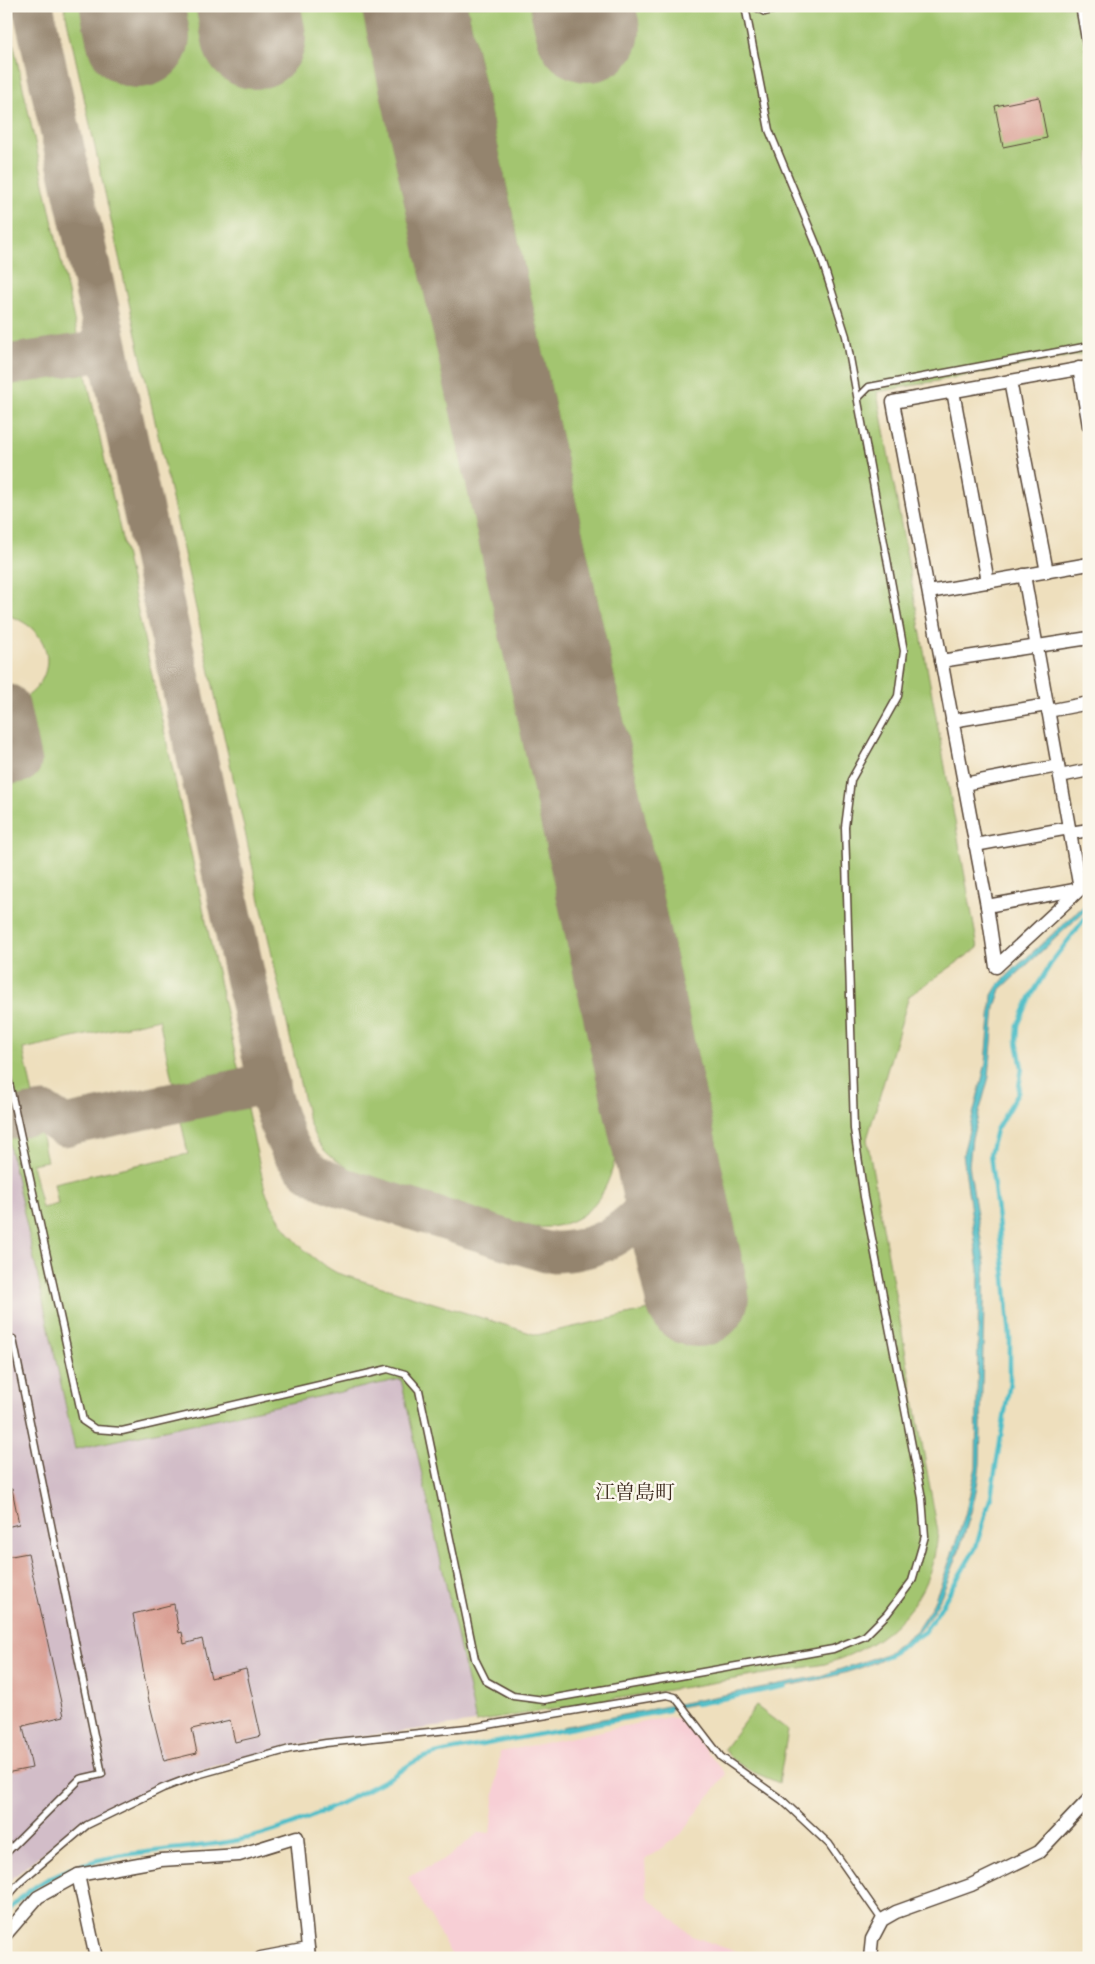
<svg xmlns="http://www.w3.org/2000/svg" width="1095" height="1964" font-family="'EB Garamond','Noto Serif JP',serif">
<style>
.built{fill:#f7cfd5}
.industrial{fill:#d2bdc8}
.green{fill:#a3c56f;stroke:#6f7846;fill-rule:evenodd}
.water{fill:#50bec7;stroke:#467472}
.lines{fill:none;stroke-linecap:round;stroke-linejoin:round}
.stream{stroke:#50bec7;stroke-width:4.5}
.taxiway{stroke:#94846e;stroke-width:41}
.runway{stroke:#94846e;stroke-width:104}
.building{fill:#daa095}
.service-casing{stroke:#564536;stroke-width:9}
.minor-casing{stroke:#564536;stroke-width:15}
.service{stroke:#fff;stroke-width:6}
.minor{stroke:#fff;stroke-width:12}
.labels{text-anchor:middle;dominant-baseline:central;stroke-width:5;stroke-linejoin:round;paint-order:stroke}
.quarter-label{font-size:20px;fill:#3b2a1e;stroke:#fbf7ec}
</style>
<rect width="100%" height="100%" fill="#fbf7ec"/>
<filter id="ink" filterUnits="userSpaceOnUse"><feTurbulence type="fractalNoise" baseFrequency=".02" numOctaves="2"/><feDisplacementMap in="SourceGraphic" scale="10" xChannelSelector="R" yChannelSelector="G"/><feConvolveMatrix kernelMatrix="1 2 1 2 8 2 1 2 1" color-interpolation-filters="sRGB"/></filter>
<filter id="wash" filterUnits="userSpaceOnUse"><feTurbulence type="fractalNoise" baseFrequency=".0096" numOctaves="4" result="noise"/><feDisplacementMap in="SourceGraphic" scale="20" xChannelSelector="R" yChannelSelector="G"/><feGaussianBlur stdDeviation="1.12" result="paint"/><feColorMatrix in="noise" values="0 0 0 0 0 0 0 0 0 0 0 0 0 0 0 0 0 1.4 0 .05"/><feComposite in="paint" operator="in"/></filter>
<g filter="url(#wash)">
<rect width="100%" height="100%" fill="#eedfbd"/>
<path class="built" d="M669,1717L679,1719L686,1726L726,1774L681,1834L645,1860L647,1896L692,1936L742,1954L739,1958H453L408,1877L447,1858L478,1833H490L500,1752Z"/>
<path class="industrial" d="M6,1130L75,1448L401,1379L476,1722L293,1745L182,1775L80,1821L13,1878L6,1887Z"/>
<g class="green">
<path d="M64,6H362L615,1159C604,1208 574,1234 522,1226L355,1172C325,1154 317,1149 307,1115Z"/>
<path d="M467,6H1089V353L877,392L978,948L909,996L867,1139L938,1532C932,1601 890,1644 825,1664L476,1722L401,1379L75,1449L6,1130V706C60,691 61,630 6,615V10L265,1190C280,1227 302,1254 337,1273L537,1335L748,1288ZM159,1019L188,1154L54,1183L58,1204L42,1208L32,1164L47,1161L23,1049Z"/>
<path d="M756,1706L788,1730L779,1783C759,1774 737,1768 724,1749Z"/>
</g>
<path class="water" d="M1089,901V907L1001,989L995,1007L989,1077L972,1138L969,1165L985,1265L980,1464C977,1496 968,1524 958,1553C930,1635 906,1659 821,1679L563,1730L562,1727L820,1676L886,1654L916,1631L931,1608L944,1577L965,1515L976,1467L979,1270L963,1154L986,1063L992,995L998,985L1015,968Z"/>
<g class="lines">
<g class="stream">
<path d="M884,1658L924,1632L938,1612L976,1547L991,1496L1010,1382V1338L1005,1278L990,1154L996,1130L1018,1093L1022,1068L1017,1041L1018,1025L1030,998L1053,960L1089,913"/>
<path d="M696,1704L785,1686"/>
<path d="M6,1914C65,1839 178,1858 261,1835C306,1822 348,1800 389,1778C399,1773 408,1764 418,1760C426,1756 435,1754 444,1752L669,1710"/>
</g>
<g class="taxiway">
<path d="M33,6L272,1100C280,1127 289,1159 316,1175C324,1180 335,1184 344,1188L546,1252C607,1254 635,1224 671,1180"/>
<path d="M6,365L108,350"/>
<path d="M6,765L21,762L9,705"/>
<path d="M6,1119L44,1113L64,1126L269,1083"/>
</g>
<g class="runway">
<path d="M132,6L138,36"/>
<path d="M248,6L254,37"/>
<path d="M414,6L697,1295"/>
<path d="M582,6L588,30"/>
</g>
</g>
<g id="blocks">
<g class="building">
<path d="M1039,97L1047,138L1003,147L995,106Z"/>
<path d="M6,1489H12L19,1524L6,1527Z"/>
<path d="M28,1553L64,1716L23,1726L32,1768L6,1773V1557Z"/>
<path d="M174,1604L179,1633L182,1632L184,1644L202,1639L211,1678L246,1669L261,1736L235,1742L230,1720L192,1729L197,1753L164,1761L149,1701L133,1614Z"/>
</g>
</g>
</g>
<g filter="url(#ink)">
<use href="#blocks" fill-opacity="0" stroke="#564536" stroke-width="1"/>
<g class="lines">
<g class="service-casing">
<g id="service">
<path d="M754,6L765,12L787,6"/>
<path d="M1079,6L1089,62"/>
<path d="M858,398L869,387L1089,346"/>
<path d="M6,1069L83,1421L95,1429L122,1431L388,1369L405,1374L419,1390L475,1659L486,1681L513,1696L544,1700L833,1649L865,1636L887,1614L912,1581L925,1536L922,1498L864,1197L854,1129L845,827L851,780L898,696L904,651L846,336L819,251L769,130L745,6"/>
<path d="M6,1853L80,1779L102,1774L13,1339"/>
<path d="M6,1898L21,1881L87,1825L163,1788L197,1775L290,1749L326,1743L476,1727L667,1695L675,1697L721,1757L782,1800L829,1844L882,1920"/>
</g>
</g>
<g class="minor-casing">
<g id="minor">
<path d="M1089,367L893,402L987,906L996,967L1089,881"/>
<path d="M1079,368L1089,426"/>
<path d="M1010,381L1047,572"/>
<path d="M953,391L988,582"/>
<path d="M929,592L1089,564"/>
<path d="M941,661L1089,638"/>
<path d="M1048,711L1089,703"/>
<path d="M952,721L1047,705"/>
<path d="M1060,776L1089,770"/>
<path d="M964,784L1058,766"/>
<path d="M1070,833L1089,830"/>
<path d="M975,845L1069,828"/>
<path d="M987,906L1080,889L1024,575"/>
<path d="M78,1875L96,1958"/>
<path d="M6,1934L38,1897L78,1875L161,1860L239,1855L297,1837L309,1958"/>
<path d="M261,1958L308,1949"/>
<path d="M870,1958L872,1939L882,1920L896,1912L971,1885L1039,1852L1089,1799"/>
</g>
</g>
<use href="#service" class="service"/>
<use href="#minor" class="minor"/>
</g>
</g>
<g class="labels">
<g class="quarter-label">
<text x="635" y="1492">江曽島町</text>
</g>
</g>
<rect width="1095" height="1964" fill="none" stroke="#fbf7ec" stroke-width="25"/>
</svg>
